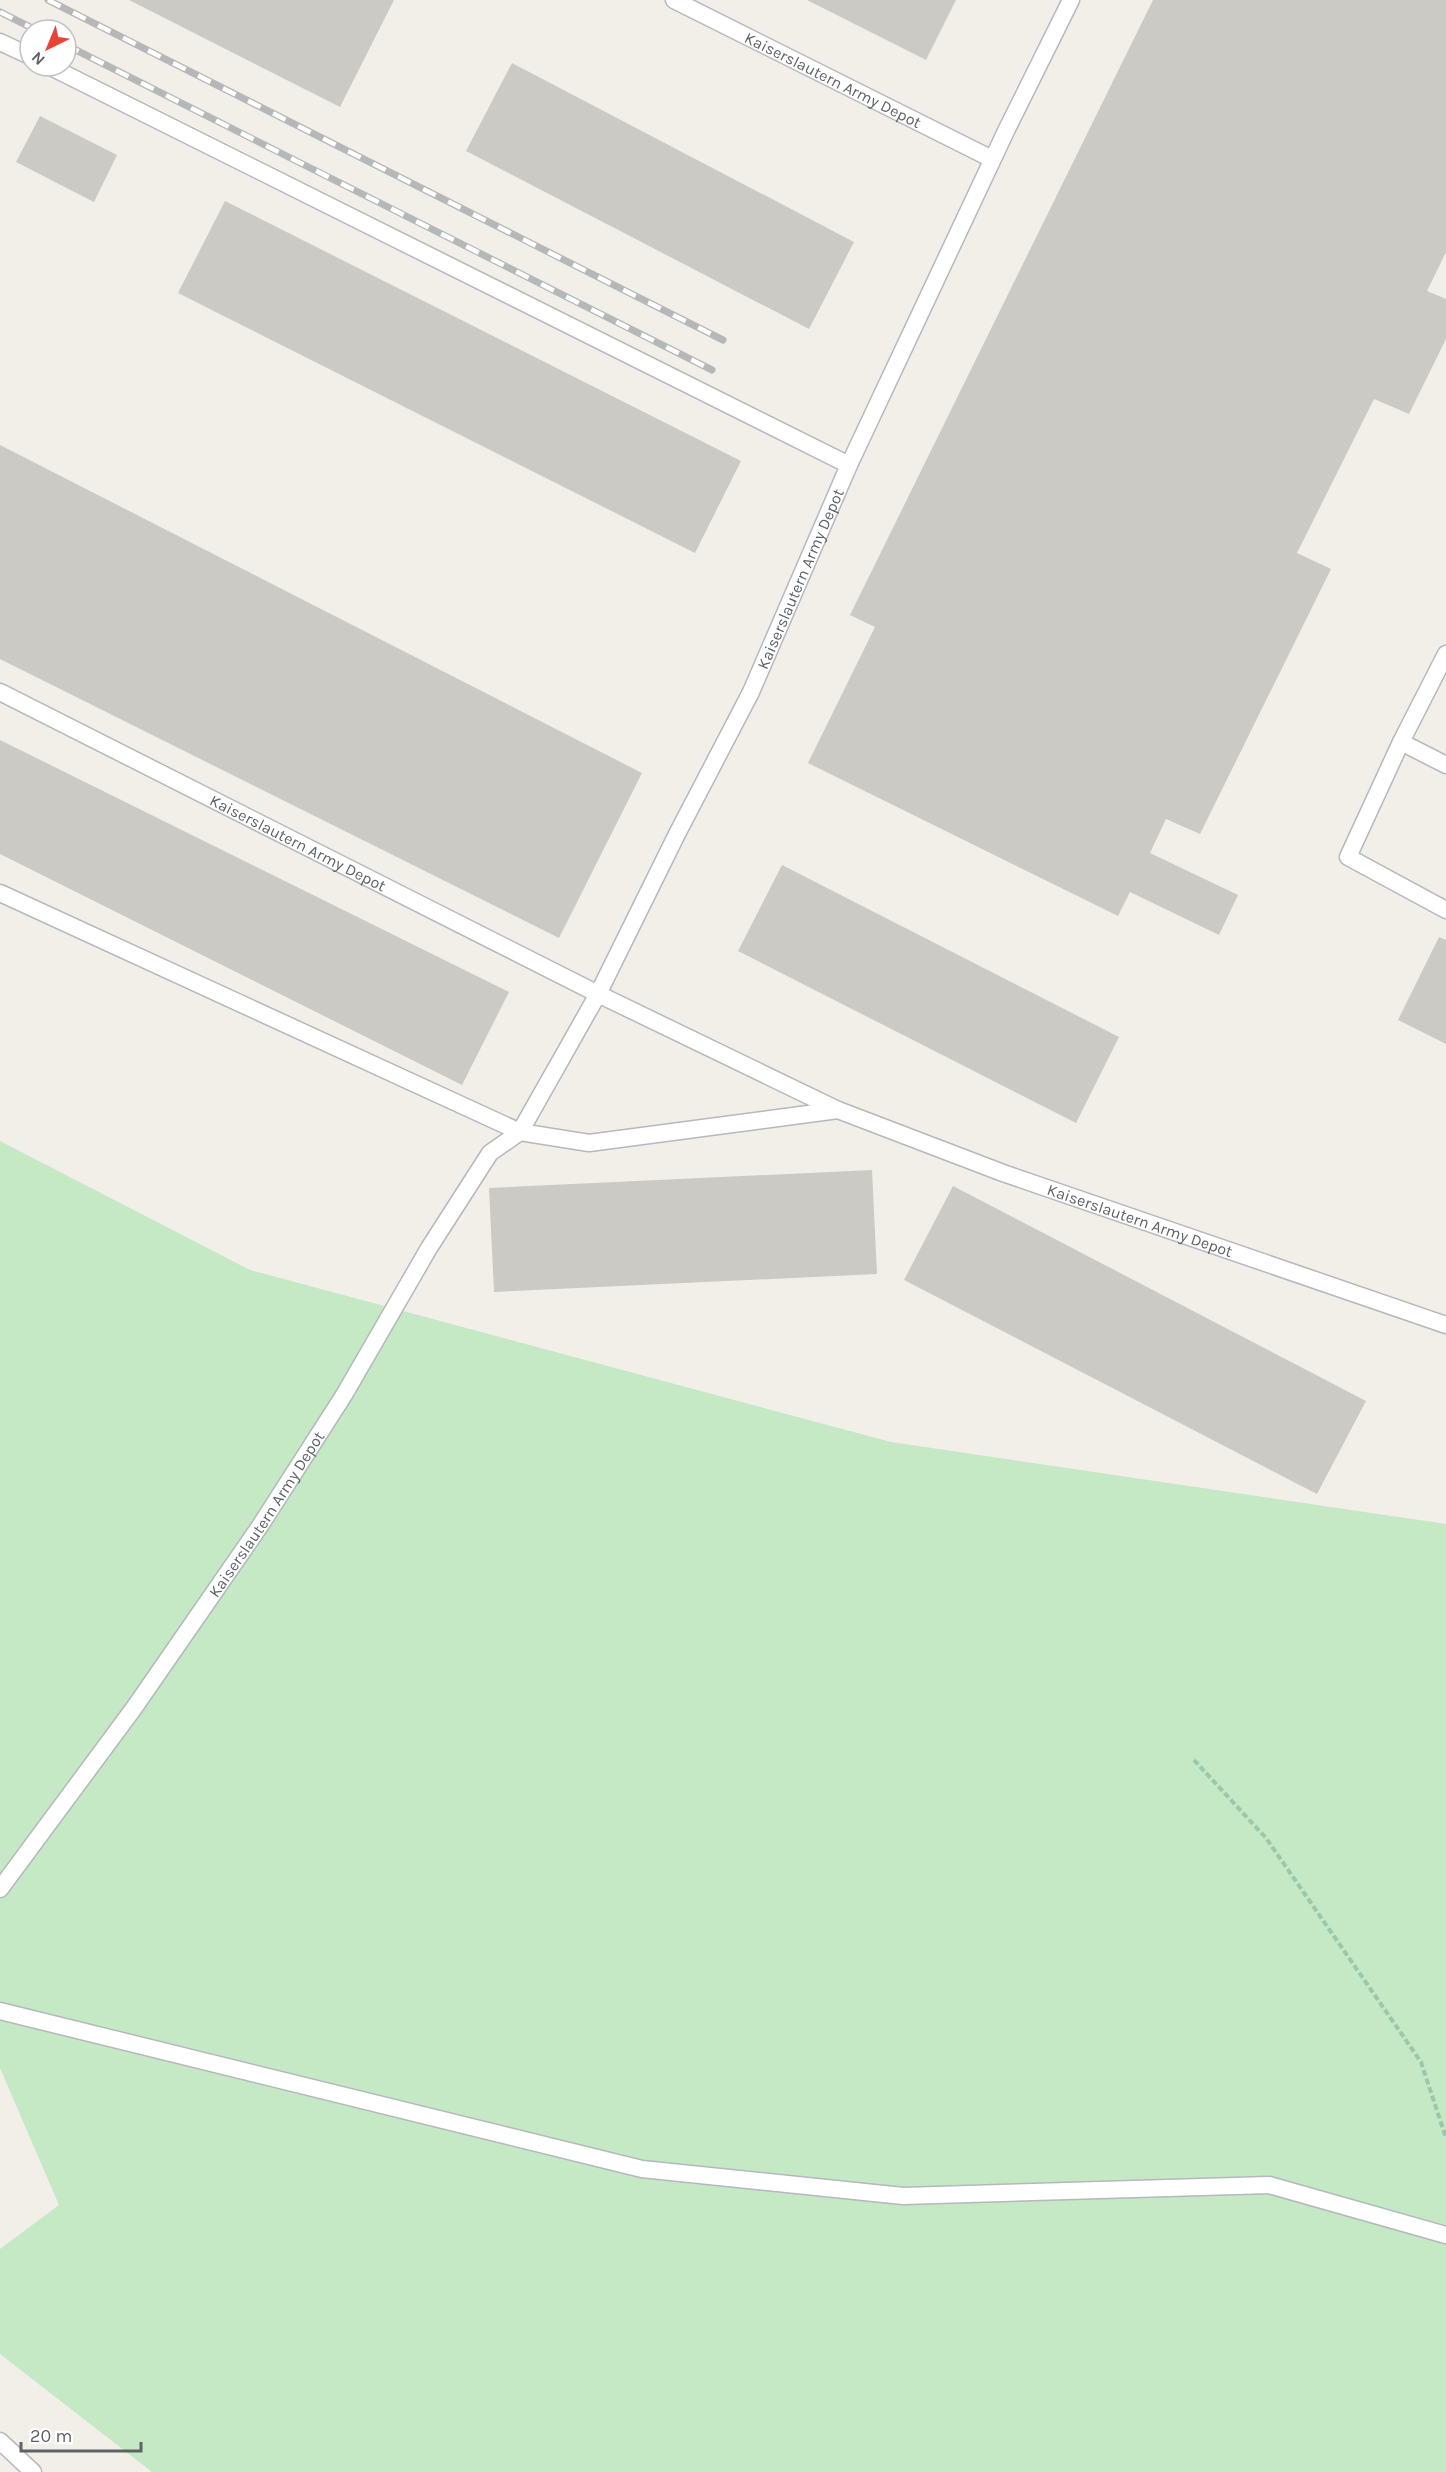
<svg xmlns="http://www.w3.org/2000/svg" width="1446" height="2472" font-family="Karla,sans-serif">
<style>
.green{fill:#c5e8c5}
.building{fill:#cccac5}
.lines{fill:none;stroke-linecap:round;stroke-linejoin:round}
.lane-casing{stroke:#b5b8bc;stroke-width:19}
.path{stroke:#9cc7a9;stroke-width:4;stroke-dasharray:6 3;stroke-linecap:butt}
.lane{stroke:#fff;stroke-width:16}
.rail-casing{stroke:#b6b7b8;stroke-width:7}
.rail{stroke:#fff;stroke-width:4.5;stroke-dasharray:14;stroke-linecap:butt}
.labels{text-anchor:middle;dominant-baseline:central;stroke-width:4.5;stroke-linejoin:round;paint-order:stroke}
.street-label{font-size:16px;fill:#5f6368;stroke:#fff}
</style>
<rect width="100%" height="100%" fill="#f1efe8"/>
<path class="green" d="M0,1141L250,1270L891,1442L1446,1524V2472H152L0,2354V2249L59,2205L0,2068Z"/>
<g class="building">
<path d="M129,0H394L340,107Z"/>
<path d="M807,0H956L926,60Z"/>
<path d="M1153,0H1446V252L1427,291L1446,299V339L1409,414L1374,399L1297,553L1331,569L1200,834L1166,819L1150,853L1238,895L1219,935L1130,892L1118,916L808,763L875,627L850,615Z"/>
<path d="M512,63L854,242L809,329L466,151Z"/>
<path d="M40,116L117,155L94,202L16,162Z"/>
<path d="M225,201L741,461L695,553L178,293Z"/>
<path d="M0,445L642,773L559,938L0,659Z"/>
<path d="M0,740L509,992L462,1085L0,854Z"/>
<path d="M782,865L1119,1037L1076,1123L738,951Z"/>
<path d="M1439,937L1446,940V1044L1398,1020Z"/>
<path d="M872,1170L877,1274L494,1292L489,1188Z"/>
<path d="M953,1186L1366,1401L1317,1494L904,1280Z"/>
</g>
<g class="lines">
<g class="lane-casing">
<g id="lane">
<path id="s1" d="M674,0L992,159"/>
<path d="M0,42L30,56"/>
<path d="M49,66L849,465"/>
<path id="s2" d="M0,692L598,994L838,1110L1003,1173L1446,1325"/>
<path d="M1401,742L1446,654"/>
<path d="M1446,765L1401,742L1348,857L1446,910"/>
<path d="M0,893L520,1132L589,1143L838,1110"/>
<path id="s3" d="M0,1889L134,1708L260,1526L344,1395L429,1248L490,1153L520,1132L598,994L677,834L751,692L849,465L1006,131L1071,0"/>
<path d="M0,2011L642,2169L903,2196L1269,2185L1446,2235"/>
<path d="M0,2441L33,2472"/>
</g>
</g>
<path class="path" d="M1194,1760L1266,1838L1421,2062L1446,2138"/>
<use href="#lane" class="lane"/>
<g class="rail-casing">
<g id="rail">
<path d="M48,0L723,340"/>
<path d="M0,12L36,30"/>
<path d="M66,45L712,370"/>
</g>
</g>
<use href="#rail" class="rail"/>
</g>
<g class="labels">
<g class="street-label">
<text stroke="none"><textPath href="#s1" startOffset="178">Kaiserslautern Army Depot</textPath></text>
<text stroke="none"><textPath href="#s3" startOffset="1542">Kaiserslautern Army Depot</textPath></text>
<text stroke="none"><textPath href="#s2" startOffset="334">Kaiserslautern Army Depot</textPath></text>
<text stroke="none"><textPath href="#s2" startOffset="1258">Kaiserslautern Army Depot</textPath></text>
<text stroke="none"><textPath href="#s3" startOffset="460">Kaiserslautern Army Depot</textPath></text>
</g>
</g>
<g transform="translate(48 48) rotate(223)"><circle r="28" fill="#ffffff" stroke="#bfc1c3" stroke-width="1.5"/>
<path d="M0-4.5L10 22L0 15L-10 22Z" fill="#ea4335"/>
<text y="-9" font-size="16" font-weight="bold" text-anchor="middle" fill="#5f6368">N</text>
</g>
<path d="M21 2442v9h120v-9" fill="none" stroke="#5f6368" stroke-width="3"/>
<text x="30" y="2442" font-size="18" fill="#5f6368" stroke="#ffffff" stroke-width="4.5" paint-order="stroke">20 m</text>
</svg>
